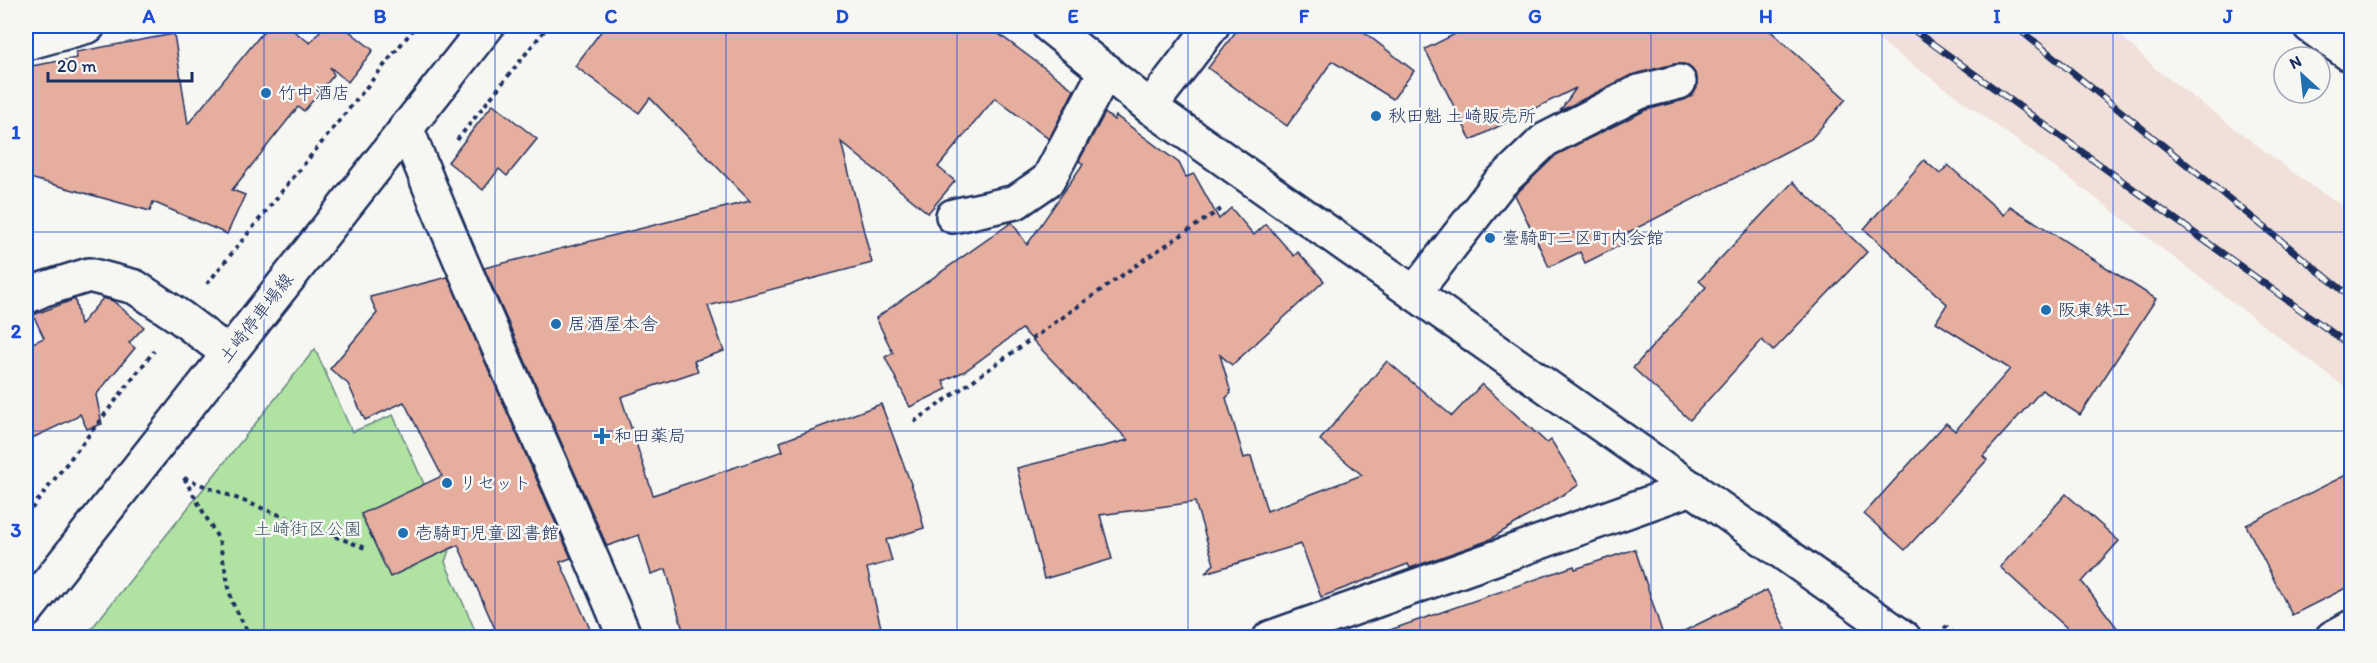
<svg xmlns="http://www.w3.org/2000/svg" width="2377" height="663" font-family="Itim,'Klee One',sans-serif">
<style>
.built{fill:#f1e0d9}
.green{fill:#b0e2a2;stroke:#668880;stroke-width:1.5}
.building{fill:#e6ae9e;stroke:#1b2f5e;stroke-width:1.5}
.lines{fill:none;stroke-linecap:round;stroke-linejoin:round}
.minor-casing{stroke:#1b2f5e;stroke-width:38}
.secondary-casing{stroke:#1b2f5e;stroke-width:38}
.path{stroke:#1b2f5e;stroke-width:4;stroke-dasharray:4.5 4.5;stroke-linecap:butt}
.minor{stroke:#f6f6f2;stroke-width:33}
.secondary{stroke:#f6f6f2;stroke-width:33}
.rail-casing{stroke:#1b2f5e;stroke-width:7}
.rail{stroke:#f6f6f2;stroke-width:4.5;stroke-dasharray:14;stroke-linecap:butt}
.grid{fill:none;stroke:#1d4ed8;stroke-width:1.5;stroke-opacity:0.55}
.poi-dot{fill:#1f6fb2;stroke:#f6f6f2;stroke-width:2}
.labels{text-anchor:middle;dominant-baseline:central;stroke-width:5;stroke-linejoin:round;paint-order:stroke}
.poi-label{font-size:18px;fill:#1b2f5e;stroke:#f6f6f2;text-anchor:start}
.street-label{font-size:18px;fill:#1b2f5e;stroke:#f6f6f2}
.park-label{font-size:18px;fill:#405c6f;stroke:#f6f6f2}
.neatline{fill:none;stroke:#1d4ed8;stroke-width:2}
.grid-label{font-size:20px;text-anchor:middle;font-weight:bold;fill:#1d4ed8}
</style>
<rect width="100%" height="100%" fill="#f6f6f2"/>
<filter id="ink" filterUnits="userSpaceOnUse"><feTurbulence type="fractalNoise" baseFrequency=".0167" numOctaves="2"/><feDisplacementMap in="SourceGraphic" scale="12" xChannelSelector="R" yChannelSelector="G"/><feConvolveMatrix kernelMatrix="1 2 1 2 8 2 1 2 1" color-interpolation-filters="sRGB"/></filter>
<g filter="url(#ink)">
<path class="built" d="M1859,26H2111L2157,70L2310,185L2351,211V392L2073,181Z"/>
<path class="green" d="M315,349L352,432L393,415L451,544L445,562L478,637L84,638Z"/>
<g class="building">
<path d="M268,26H287L310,43L324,26H343L373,50L348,82L330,67L334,75L304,111L298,107L232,190L245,195L227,234L153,202L150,211L26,177V67L77,58L76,52L174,34L188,124Z"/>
<path d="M605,26H988L1074,90L1049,139L995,98L938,167L955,181L928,213L841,142L872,263L708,306L724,351L694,361L698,371L621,397L653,495L783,451L780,442L881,404L917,500L924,528L886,540L892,561L867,568L882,632L861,638H685L666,569L651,574L639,535L607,546L484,268L750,201L650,98L639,113L575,66Z"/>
<path d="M1240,26H1356L1414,71L1393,99L1332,61L1287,126L1208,68Z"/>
<path d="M1471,26H1765L1846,99L1811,139L1627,233L1631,240L1585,263L1580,252L1549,267L1515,195L1556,155L1646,110L1684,100L1692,96L1697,88V77L1692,69L1685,64H1674L1631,75L1560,111L1576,88L1471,140L1425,49Z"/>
<path d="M493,104L537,139L507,176L499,169L483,190L448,162Z"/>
<path d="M1105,113L1114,120L1116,116L1179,163L1186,177L1194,174L1219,219L1231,208L1254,235L1266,224L1294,256L1298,252L1324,281L1232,365L1220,355L1231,393L1226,398L1244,458L1251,456L1267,511L1362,475L1320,440L1387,361L1452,416L1482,384L1547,443L1551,440L1579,485L1487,541L1410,568L1408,564L1321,597L1301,544L1205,573L1214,564L1195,502L1100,515L1112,559L1044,579L1017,468L1128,440L1022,329L965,371L943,381L947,389L910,407L885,357L893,353L876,318L1012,222L1027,245L1083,164L1079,161Z"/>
<path d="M1924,160L1940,174L1948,165L2004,215L2010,206L2156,299L2080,415L2042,390L1983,456L1987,460L1905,550L1864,514L1946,423L1955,431L2010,369L1936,322L1947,304L1864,229Z"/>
<path d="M1793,182L1867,252L1773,351L1762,340L1690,420L1633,368L1706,287L1699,281Z"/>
<path d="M448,277L571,558L560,562L594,638H499L458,545L390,577L361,514L442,476L404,402L365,420L348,384L330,369L377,313L370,297Z"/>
<path d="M103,298L113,301L144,327L129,343L135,348L96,395L102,424L87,429L80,414L77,417L26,441V346L44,338L33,315L75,299L80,325Z"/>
<path d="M2352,472V585L2292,615L2246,525Z"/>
<path d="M2066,494L2119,541L2082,582L2125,638H2078L2000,567Z"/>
<path d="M1635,549L1664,638H1388L1387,631L1574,566L1575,569Z"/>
<path d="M1767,590L1790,638H1670Z"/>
</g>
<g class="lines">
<g class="minor-casing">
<g id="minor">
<path d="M1049,26L1150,107L1904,638"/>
<path d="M2310,26L2352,56"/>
<path d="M26,43L88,26"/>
<path d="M1150,107L1212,26"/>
<path d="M406,127C473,300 555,466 625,638"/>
<path d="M953,216L1016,202L1048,180L1106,70"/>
<path d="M1414,293L1498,185L1545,140L1639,92L1679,82"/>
<path d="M26,297L44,289L89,275L135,287L180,317L228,353"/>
<path d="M1270,638L1692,488"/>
<path d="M2332,638L2352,627"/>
</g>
</g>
<g class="secondary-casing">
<path id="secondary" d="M26,611L487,26"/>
</g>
<g class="path">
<path d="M457,140L548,26"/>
<path d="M207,284L416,26"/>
<path d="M914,422L1148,257L1221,209"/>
<path d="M184,478L365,548"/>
<path d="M184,478L219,540L232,602L251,638"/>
<path d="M26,516L154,351"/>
<path d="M1944,626L1960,638"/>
</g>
<use href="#minor" class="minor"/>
<use href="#secondary" class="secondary"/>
<g class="rail-casing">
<g id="rail">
<path d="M1908,26L2352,347"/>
<path d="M2015,26L2352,298"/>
</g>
</g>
<use href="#rail" class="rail"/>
</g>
</g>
<path class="grid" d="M264,26V638M495,26V638M726,26V638M957,26V638M1188,26V638M1420,26V638M1651,26V638M1882,26V638M2113,26V638M26,232H2352M26,431H2352"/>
<g class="poi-dot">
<circle cx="266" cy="93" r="6"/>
<circle cx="1376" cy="116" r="6"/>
<circle cx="1490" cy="238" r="6"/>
<circle cx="2046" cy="310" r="6"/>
<circle cx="556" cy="324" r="6"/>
<path d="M599 427h6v6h6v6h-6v6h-6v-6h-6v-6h6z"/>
<circle cx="447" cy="483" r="6"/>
<circle cx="403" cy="533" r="6"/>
</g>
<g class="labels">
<g class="poi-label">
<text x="278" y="93">竹中酒店</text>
<text x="1388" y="116">秋田魁 土崎販売所</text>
<text x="1502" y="238">臺騎町二区町内会館</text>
<text x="2058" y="310">阪東鉄工</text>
<text x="568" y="324">居酒屋本舎</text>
<text x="614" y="436">和田薬局</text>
<text x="459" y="483">リセット</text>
<text x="415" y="533">壱騎町児童図書館</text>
</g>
<g class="street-label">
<text transform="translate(256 318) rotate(-52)">土崎停車場線</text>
</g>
<g class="park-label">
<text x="308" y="529">土崎街区公園</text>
</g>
</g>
<rect width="2377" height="663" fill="none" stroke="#f6f6f2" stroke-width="66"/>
<g transform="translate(2302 75) rotate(333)"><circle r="28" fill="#f6f6f2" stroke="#9ea6b7" stroke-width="1.5"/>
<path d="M0-4.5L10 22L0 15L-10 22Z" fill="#1f6fb2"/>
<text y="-9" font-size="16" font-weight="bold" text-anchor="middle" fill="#1b2f5e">N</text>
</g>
<path d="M48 72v9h144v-9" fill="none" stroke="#1b2f5e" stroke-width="3"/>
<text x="57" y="72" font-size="18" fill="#1b2f5e" stroke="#f6f6f2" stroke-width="4.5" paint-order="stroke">20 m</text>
<rect x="33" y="33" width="2311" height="597" class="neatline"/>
<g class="grid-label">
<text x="149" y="23">A</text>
<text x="380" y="23">B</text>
<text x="611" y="23">C</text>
<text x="842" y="23">D</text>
<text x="1073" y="23">E</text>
<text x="1304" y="23">F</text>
<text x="1535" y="23">G</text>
<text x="1766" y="23">H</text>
<text x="1997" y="23">I</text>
<text x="2228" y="23">J</text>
<text x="16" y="139">1</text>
<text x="16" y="338">2</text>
<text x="16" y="537">3</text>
</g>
</svg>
